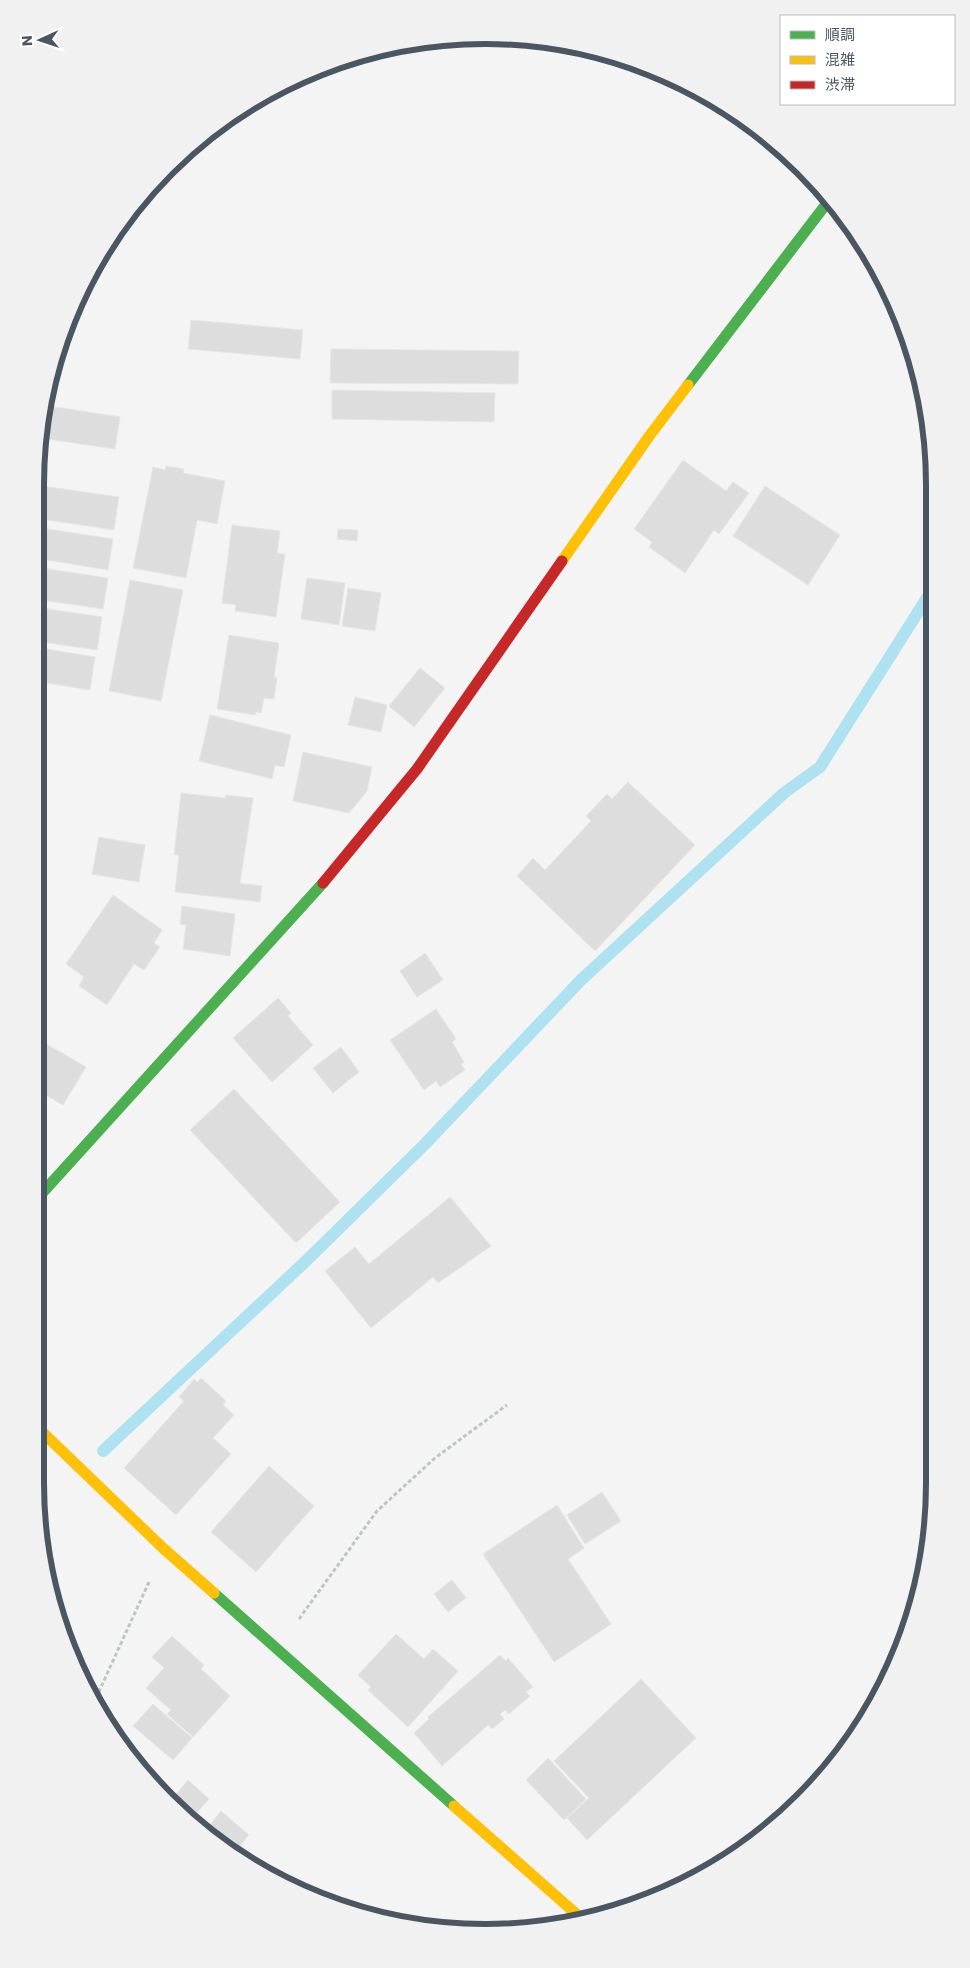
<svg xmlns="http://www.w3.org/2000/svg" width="970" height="1968" font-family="Poppins,'Noto Sans JP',sans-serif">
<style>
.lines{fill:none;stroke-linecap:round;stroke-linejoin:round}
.stream{stroke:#aee2f0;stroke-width:12}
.building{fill:#ddddde;stroke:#e5e6e7}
.path{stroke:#bcc7c4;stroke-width:3;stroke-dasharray:4 2.5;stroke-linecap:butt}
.fast{stroke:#4caf50;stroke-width:11}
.slow{stroke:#ffc107;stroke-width:11}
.jam{stroke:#c62828;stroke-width:11}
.rim{fill:none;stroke:#4a5661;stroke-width:6}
</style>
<rect width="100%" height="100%" fill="#f4f4f4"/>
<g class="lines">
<path class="stream" d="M103,1451L306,1261L425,1144L581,980L784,793L820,767L932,590"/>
</g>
<g class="building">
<path d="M191,320L303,330L300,359L188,349Z"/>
<path d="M331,349L519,351L518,384L330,383Z"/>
<path d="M332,390L495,393L494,422L332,419Z"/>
<path d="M43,405L120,417L115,449L40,438Z"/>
<path d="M683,460L726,491L733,482L749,493L719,534L714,530L685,573L649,547L652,542L634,529Z"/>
<path d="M166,466L184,469L183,473L225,481L217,524L197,520L186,578L133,568L153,467L165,470Z"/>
<path d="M35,485L119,497L114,530L35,518Z"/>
<path d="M765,486L840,535L808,585L733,536Z"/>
<path d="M232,525L280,531L277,553L285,554L276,617L235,611L236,605L222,603Z"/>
<path d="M35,527L113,539L108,570L35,558Z"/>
<path d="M338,529L358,530L357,541L337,539Z"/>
<path d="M35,567L108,578L103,609L35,599Z"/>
<path d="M307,578L345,583L339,625L301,619Z"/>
<path d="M130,580L183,590L161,701L109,691Z"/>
<path d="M348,588L381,593L375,631L342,626Z"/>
<path d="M35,607L102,617L97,650L35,641Z"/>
<path d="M229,635L279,643L274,677L277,678L274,699L264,698L261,713L256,712V715L217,709Z"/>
<path d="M35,647L95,657L90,690L35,681Z"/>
<path d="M420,668L445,688L414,727L389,706Z"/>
<path d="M355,697L387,705L381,732L348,725Z"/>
<path d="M210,715L291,735L284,767L275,765L272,779L199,761Z"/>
<path d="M303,752L372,767L367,791L349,813L293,801Z"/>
<path d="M628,782L695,845L595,951L517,876L533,858L545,870L591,821L586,816L607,794L612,799Z"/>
<path d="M181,793L225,798L226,795L253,798L240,883L262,886L260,902L175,892L179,855H174Z"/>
<path d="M99,837L145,845L139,882L92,874Z"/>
<path d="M113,895L162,930L154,943L160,947L144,970L134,964L107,1005L79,986L84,977L66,964Z"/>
<path d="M182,906L235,914L230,956L183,949L186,925L180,924Z"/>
<path d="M425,953L443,980L417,997L400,971Z"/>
<path d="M278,998L291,1013L288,1016L313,1045L272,1082L233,1038Z"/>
<path d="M436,1009L456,1039L452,1042L464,1062L461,1064L465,1070L440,1087L436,1081L424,1090L390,1040Z"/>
<path d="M36,1038L86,1067L63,1105L35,1089Z"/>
<path d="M341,1047L359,1072L333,1093L313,1068Z"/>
<path d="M234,1089L340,1202L296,1243L190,1130Z"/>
<path d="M450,1197L491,1246L438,1283L433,1277L371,1328L325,1271L355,1247L369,1264Z"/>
<path d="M201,1378L226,1401L223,1405L234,1415L213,1438L231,1454L176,1515L124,1468L184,1401L179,1397L194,1379L197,1382Z"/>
<path d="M269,1466L314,1506L256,1572L211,1532Z"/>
<path d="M602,1492L621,1521L585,1544L567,1515Z"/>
<path d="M557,1505L584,1548L568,1559L611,1624L554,1662L483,1554Z"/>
<path d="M452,1580L466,1598L448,1612L434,1594Z"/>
<path d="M396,1634L424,1659L433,1649L458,1671L408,1727L368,1690L371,1687L358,1675Z"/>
<path d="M172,1636L204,1665L201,1669L230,1696L193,1737L167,1714L171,1710L146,1688L164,1668L152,1657Z"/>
<path d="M500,1655L506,1661L508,1658L533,1687L526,1692L530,1696L509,1714L505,1710L500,1714L504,1719L492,1729L488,1725L442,1766L414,1733L429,1719L428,1717Z"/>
<path d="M641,1679L696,1738L587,1840L567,1818L589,1798L554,1761Z"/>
<path d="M153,1704L192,1738L173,1760L133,1726Z"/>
<path d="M548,1758L586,1799L564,1820L526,1780Z"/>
<path d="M188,1780L209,1799L193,1817L172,1799Z"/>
<path d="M221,1811L249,1835L233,1854L204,1832Z"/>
</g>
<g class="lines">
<g class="path">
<path d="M299,1619L377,1511L435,1458L507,1405"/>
<path d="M96,1698L149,1582"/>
</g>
<g class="fast">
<path d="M688,385L830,199"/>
<path d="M35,1201L323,883"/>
<path d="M214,1593L454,1806"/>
</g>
<g class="slow">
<path d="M562,561L650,435L688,385"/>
<path d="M35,1425L164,1549L214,1593"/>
<path d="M454,1806L581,1918"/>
</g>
<path class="jam" d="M323,883L417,769L562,561"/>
</g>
<path d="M0 0H970V1968H0ZM485 44H485A441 441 0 0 1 926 485V1483A441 441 0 0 1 485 1924H485A441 441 0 0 1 44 1483V485A441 441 0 0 1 485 44Z" fill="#f1f1f2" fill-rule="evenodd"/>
<path class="rim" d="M485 44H485A441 441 0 0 1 926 485V1483A441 441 0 0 1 485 1924H485A441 441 0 0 1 44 1483V485A441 441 0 0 1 485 44Z"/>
<rect x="780" y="15" width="175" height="90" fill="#ffffff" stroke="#b7bbc0"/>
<rect x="790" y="31" width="25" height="8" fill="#4caf50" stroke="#b7bbc0"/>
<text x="825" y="40" font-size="15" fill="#4a5661">順調</text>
<rect x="790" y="56" width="25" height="8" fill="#ffc107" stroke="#b7bbc0"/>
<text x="825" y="65" font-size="15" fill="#4a5661">混雑</text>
<rect x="790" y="81" width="25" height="8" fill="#c62828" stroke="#b7bbc0"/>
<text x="825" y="90" font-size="15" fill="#4a5661">渋滞</text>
<g transform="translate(40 40) rotate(267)" stroke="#ffffff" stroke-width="4" paint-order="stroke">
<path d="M0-4L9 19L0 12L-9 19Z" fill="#4a5661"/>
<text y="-8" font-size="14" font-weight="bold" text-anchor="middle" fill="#4a5661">N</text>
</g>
</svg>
